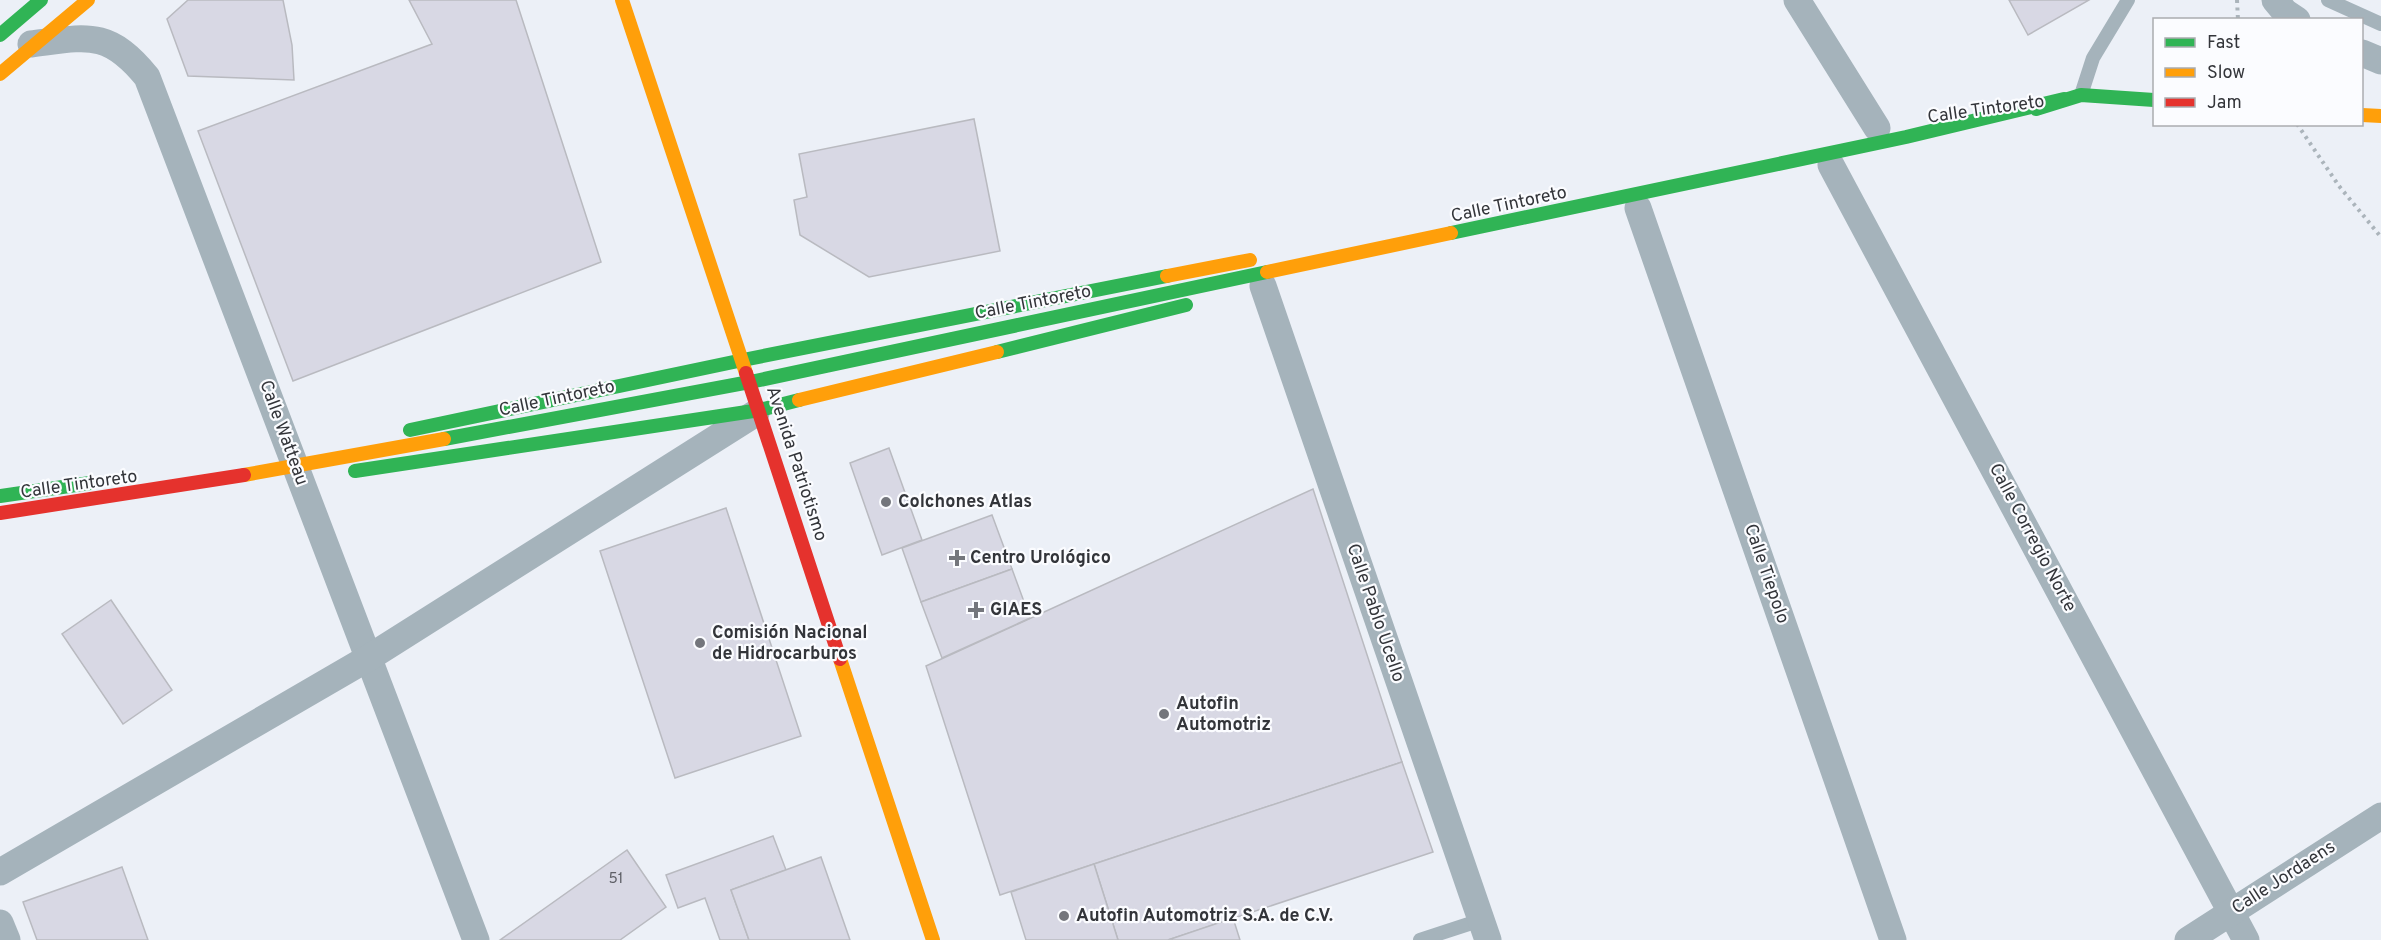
<svg xmlns="http://www.w3.org/2000/svg" width="2381" height="940" font-family="Overpass,sans-serif">
<style>
.building{fill:#d8d8e4;stroke:#b9bac0;stroke-width:1.5}
.lines{fill:none;stroke-linecap:round;stroke-linejoin:round}
.path{stroke:#abb4bb;stroke-width:4;stroke-dasharray:3 4.5;stroke-linecap:butt}
.lane{stroke:#a5b3bb;stroke-width:14}
.street{stroke:#a5b3bb;stroke-width:27}
.fast{stroke:#30b455;stroke-width:14}
.slow{stroke:#ff9f0a;stroke-width:14}
.jam{stroke:#e5322d;stroke-width:14}
.poi-dot{fill:#74767c;stroke:#fbfcff;stroke-width:2}
.labels{text-anchor:middle;dominant-baseline:central;stroke-width:4.5;stroke-linejoin:round;paint-order:stroke}
.number-label{font-size:15px;fill:#5f6067}
.street-label{font-size:18px;fill:#33353a;stroke:#fbfcff}
.poi-label{font-size:18px;font-weight:bold;fill:#33353a;stroke:#fbfcff;text-anchor:start}
</style>
<rect width="100%" height="100%" fill="#ecf0f7"/>
<g class="building">
<path d="M188,0H283L292,45L294,80L188,76L167,19Z"/>
<path d="M409,0H516L601,262L293,381L198,131L432,44Z"/>
<path d="M2009,0H2089L2028,35Z"/>
<path d="M974,119L1000,251L869,277L800,235L794,200L807,197L799,154Z"/>
<path d="M889,448L922,540L882,555L850,463Z"/>
<path d="M1313,489L1402,762L1000,895L926,666Z"/>
<path d="M726,508L801,736L675,778L600,551Z"/>
<path d="M992,515L1012,569L921,602L902,548Z"/>
<path d="M1012,569L1030,618L942,658L921,602Z"/>
<path d="M111,600L172,690L123,724L62,634Z"/>
<path d="M1402,762L1433,852L1168,940H1118L1094,864Z"/>
<path d="M773,836L786,870L731,890L749,940H720L705,898L678,908L666,875Z"/>
<path d="M627,850L666,907L620,940H500Z"/>
<path d="M821,857L850,940H749L731,890Z"/>
<path d="M1094,864L1118,940H1026L1011,892Z"/>
<path d="M122,867L148,940H37L23,902Z"/>
<path d="M1233,918L1240,940H1168Z"/>
</g>
<g class="lines">
<g class="path">
<path d="M2237,0L2238,20"/>
<path d="M2297,124L2339,186L2381,237"/>
</g>
<g class="lane">
<path d="M2328,0L2381,24"/>
<path d="M2081,95L2093,58L2128,0"/>
<path d="M1420,940L1481,920"/>
</g>
<g class="street">
<path d="M1797,0L1877,128"/>
<path d="M2275,0L2285,12L2297,20"/>
<path d="M31,44C87,37 108,29 147,77L476,940"/>
<path d="M2362,53L2381,61"/>
<path d="M1831,165L2246,940"/>
<path d="M1638,208L1893,940"/>
<path d="M1263,286L1488,940"/>
<path d="M0,872L370,657L756,413"/>
<path d="M0,923L7,940"/>
<path d="M2188,940L2381,816"/>
</g>
<g class="fast">
<path d="M0,35L41,0"/>
<path d="M2036,109L2081,95L2154,100"/>
<path d="M1451,233L1906,137L2064,99"/>
<path d="M997,352L1186,305"/>
<path d="M410,430L743,360L1167,276"/>
<path d="M444,439L755,381L1267,272"/>
<path d="M355,471L760,410L799,400"/>
<path d="M0,496L90,483"/>
</g>
<g class="slow">
<path d="M622,0L746,373"/>
<path d="M0,74L88,0"/>
<path d="M2362,115L2381,116"/>
<path d="M1267,272L1451,233"/>
<path d="M1167,276L1250,260"/>
<path d="M799,400L997,352"/>
<path d="M244,475L444,439"/>
<path d="M840,659L933,940"/>
</g>
<g class="jam">
<path d="M746,373L840,659"/>
<path d="M0,513L244,475"/>
</g>
</g>
<g class="poi-dot">
<circle cx="886" cy="502" r="6"/>
<path d="M954 549h6v6h6v6h-6v6h-6v-6h-6v-6h6z"/>
<path d="M973 601h6v6h6v6h-6v6h-6v-6h-6v-6h6z"/>
<circle cx="700" cy="643" r="6"/>
<circle cx="1164" cy="714" r="6"/>
<circle cx="1064" cy="916" r="6"/>
</g>
<g class="labels">
<g class="number-label">
<text x="616" y="879">51</text>
</g>
<g class="street-label">
<text transform="translate(1986 110) rotate(-8)">Calle Tintoreto</text>
<text transform="translate(1509 205) rotate(-12)">Calle Tintoreto</text>
<text transform="translate(1033 303) rotate(-11)">Calle Tintoreto</text>
<text transform="translate(557 399) rotate(-12)">Calle Tintoreto</text>
<text transform="translate(283 433) rotate(70)">Calle Watteau</text>
<text transform="translate(796 464) rotate(72)">Avenida Patriotismo</text>
<text transform="translate(79 485) rotate(-8)">Calle Tintoreto</text>
<text transform="translate(2032 538) rotate(62)">Calle Corregio Norte</text>
<text transform="translate(1766 574) rotate(71)">Calle Tiepolo</text>
<text transform="translate(1375 613) rotate(71)">Calle Pablo Ucello</text>
<text transform="translate(2284 878) rotate(-33)">Calle Jordaens</text>
</g>
<g class="poi-label">
<text x="898" y="502">Colchones Atlas</text>
<text x="970" y="558">Centro Urológico</text>
<text x="990" y="610">GIAES</text>
<text x="712" y="633">Comisión Nacional<tspan x="712" dy="21">de Hidrocarburos</tspan></text>
<text x="1176" y="704">Autofin<tspan x="1176" dy="21">Automotriz</tspan></text>
<text x="1076" y="916">Autofin Automotriz S.A. de C.V.</text>
</g>
</g>
<rect x="2153" y="18" width="210" height="108" fill="#fbfcff" stroke="#abacb0" stroke-width="1.5"/>
<rect x="2165" y="38" width="30" height="9" fill="#30b455" stroke="#abacb0" stroke-width="1.5"/>
<text x="2207" y="48" font-size="18" fill="#33353a">Fast</text>
<rect x="2165" y="68" width="30" height="9" fill="#ff9f0a" stroke="#abacb0" stroke-width="1.5"/>
<text x="2207" y="78" font-size="18" fill="#33353a">Slow</text>
<rect x="2165" y="98" width="30" height="9" fill="#e5322d" stroke="#abacb0" stroke-width="1.5"/>
<text x="2207" y="108" font-size="18" fill="#33353a">Jam</text>
</svg>
